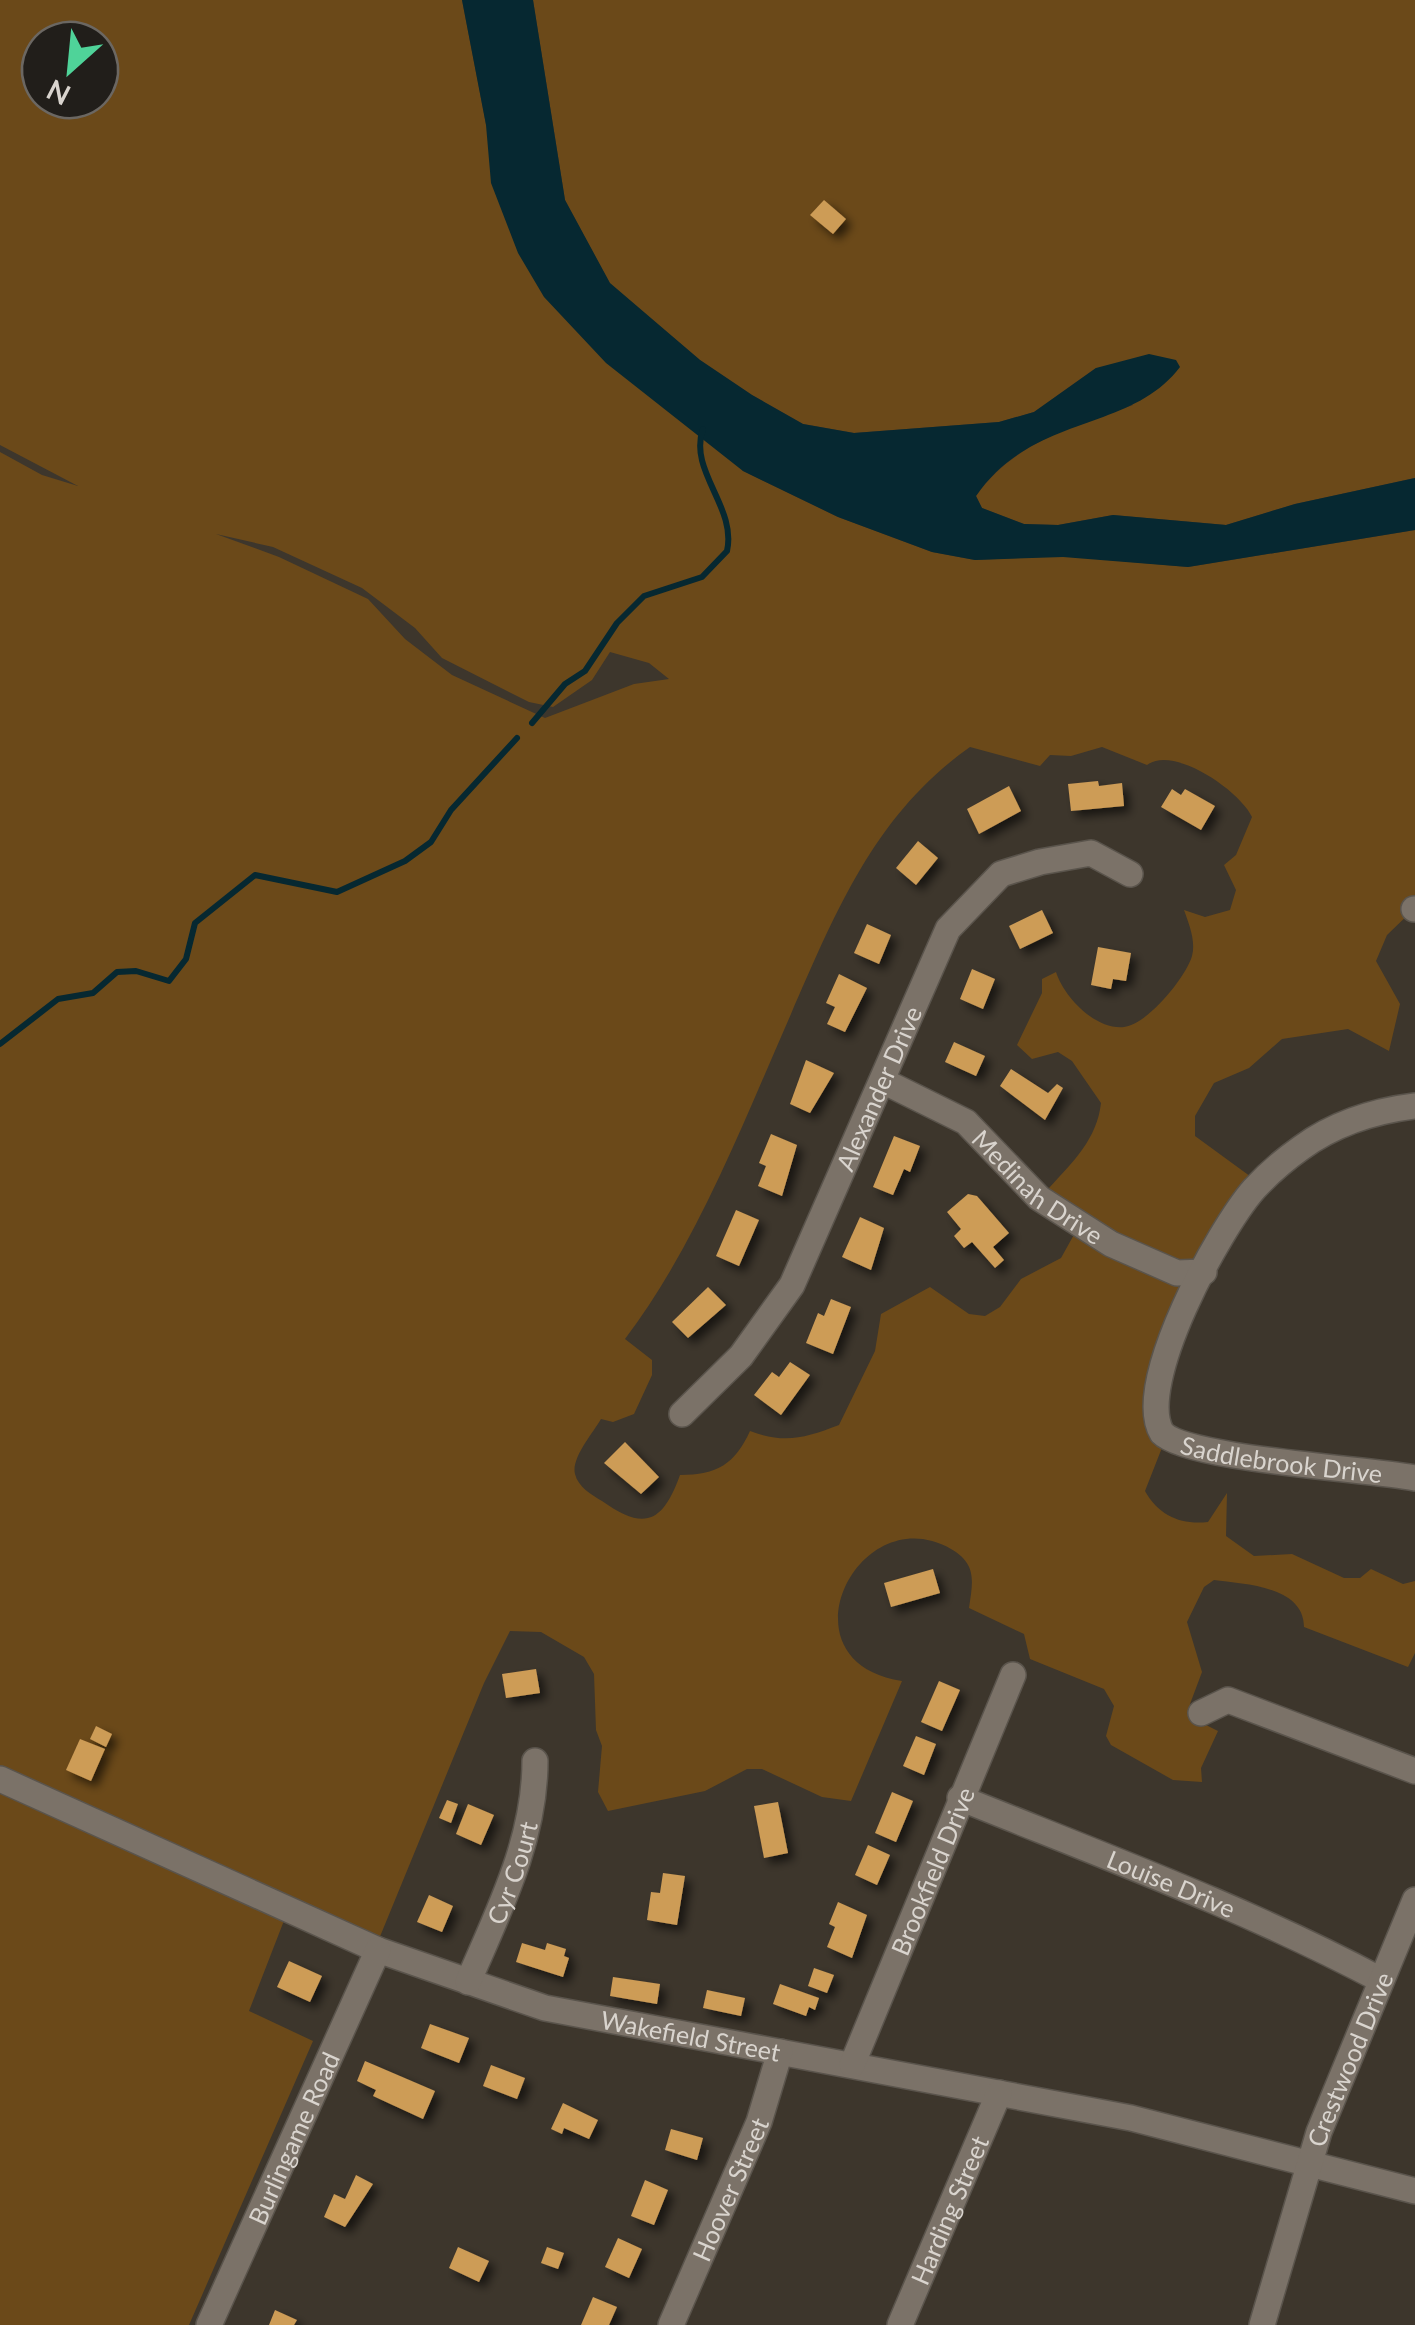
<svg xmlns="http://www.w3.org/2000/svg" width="1415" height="2325" font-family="Lato,sans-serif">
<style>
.green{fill:#6b4919;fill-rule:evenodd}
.water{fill:#062831}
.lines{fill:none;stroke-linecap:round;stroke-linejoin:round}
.stream{stroke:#062831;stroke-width:6}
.building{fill:#cd9c57;filter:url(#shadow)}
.minor-casing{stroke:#5a544c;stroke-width:28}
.minor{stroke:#7b7268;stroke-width:25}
.labels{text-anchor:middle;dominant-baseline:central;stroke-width:10;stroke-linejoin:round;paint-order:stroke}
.street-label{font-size:25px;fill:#d9d4ce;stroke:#211e1a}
</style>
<defs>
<filter id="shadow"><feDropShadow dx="6" dy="6" stdDeviation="5" flood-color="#0009"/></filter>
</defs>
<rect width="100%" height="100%" fill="#3d362c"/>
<g class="green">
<path d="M0,0H462L486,124L743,471L838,517L932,552L975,560L1063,556L1188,567L1415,530V908L1387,935L1376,961L1400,1004L1389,1051L1348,1029L1282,1039L1249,1068L1214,1083L1195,1116V1136L1258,1182L1175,1331L1165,1440L1145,1491C1159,1516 1181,1525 1208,1522L1227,1493L1226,1536L1254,1556L1292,1554L1344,1578H1360L1371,1569L1403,1584L1415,1581V1653L1408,1667L1304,1627C1304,1586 1244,1584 1214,1580L1204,1587L1187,1622L1202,1672L1190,1704L1192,1718L1218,1731L1201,1768L1202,1782L1173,1780L1111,1745L1106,1736L1114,1706L1104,1689L1030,1659L1024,1634L969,1608C973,1581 977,1564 951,1549C858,1496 777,1662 902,1681L851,1801L822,1797L762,1769H747L705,1791L608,1811L598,1792L602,1746L596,1730L594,1674L584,1657L541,1632L510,1631L484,1683L379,1939L292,1900L249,2011L313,2041L189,2325H0V452L42,475L78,486L0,445ZM40,40H100V100H40ZM216,534L273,547L362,588L415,628L442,658L529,702L553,707L592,680L610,652L649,663L669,679L634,684L545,718L452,675L405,639L368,599L279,557ZM970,747L1040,766L1050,755L1071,756L1102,747L1147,765C1174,745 1240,791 1252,817L1236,855L1224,865L1236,890L1230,910L1205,917L1184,910C1189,924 1196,941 1192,956C1186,977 1148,1024 1124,1027C1095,1030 1064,997 1056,972L1042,979V993L1017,1045L1032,1059L1058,1052L1072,1061L1101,1103C1097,1139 1073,1162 1049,1188L1081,1222L1061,1258L1021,1279L1000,1307L985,1316L969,1314L930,1287L881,1314L875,1351L839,1425C805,1438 785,1444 750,1431C735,1464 717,1475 680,1475C662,1525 643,1530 602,1501C592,1495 578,1487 575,1474C571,1458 593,1433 601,1419L613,1422L634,1414L652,1375V1360L625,1339C698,1242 742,1125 791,1014C836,911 875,814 970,747Z"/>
<path d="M533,0H1415V478L1295,504L1226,525L1113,515L1058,525L1024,524L982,508L976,496C1014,442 1074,426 1133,405L1096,368L1034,412L999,422L854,433L803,424L752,395L700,360L610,284L565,200Z"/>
</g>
<path class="water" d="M462,0H533L565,200L610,283L700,360L752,395L803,424L854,433L999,422L1034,412L1096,368L1149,354L1176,360L1180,367C1130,433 1033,413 976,496L982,508L1024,524L1058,525L1113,515L1226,525L1295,504L1415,478V530L1188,567L1063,557L975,560L932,552L838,517L743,471L606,363L544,297L518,253L491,183L486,125Z"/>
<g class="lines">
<g class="stream">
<path d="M532,723L565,684L585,671L617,623L644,596L702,577L727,551C737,507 688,471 703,429"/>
<path d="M0,1044L58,999L93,993L117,972L136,971L169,981L186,959L195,923L255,875L337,892L405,861L431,842L451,810L517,738"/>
</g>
</g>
<g class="building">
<path d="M824,200L846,219L833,234L810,215Z"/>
<path d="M1098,781L1099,786L1122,783L1124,806L1071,811L1068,784Z"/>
<path d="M1009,786L1021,811L979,834L967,809Z"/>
<path d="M1172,789L1181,795L1185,789L1215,806L1201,830L1161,807Z"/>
<path d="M918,841L938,858L916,885L896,868Z"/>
<path d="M1042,910L1053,933L1020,949L1009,926Z"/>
<path d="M867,924L891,935L879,964L854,953Z"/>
<path d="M1098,947L1131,953L1126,981L1113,979L1111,989L1091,985Z"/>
<path d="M972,969L995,979L983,1009L960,999Z"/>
<path d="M839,974L867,988L845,1032L827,1024L835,1007L826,1003Z"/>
<path d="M954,1042L985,1056L976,1076L945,1062Z"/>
<path d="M806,1060L834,1073L810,1113L790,1104Z"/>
<path d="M1011,1069L1048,1093L1057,1084L1063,1088L1045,1120L1000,1086Z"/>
<path d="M771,1134L797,1145L782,1196L758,1186L766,1166L759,1163Z"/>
<path d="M894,1136L920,1146L910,1172L904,1169L893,1195L873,1187Z"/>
<path d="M968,1194L977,1196L1009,1233L993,1247L1004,1260L995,1268L972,1242L964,1248L954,1236L961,1229L947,1212Z"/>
<path d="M736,1210L759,1220L739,1266L716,1256Z"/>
<path d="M860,1217L884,1228L871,1270L842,1257Z"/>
<path d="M708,1287L726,1305L688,1338L672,1322Z"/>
<path d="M831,1299L851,1307L833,1354L806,1343L818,1313L824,1316Z"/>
<path d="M790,1362L810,1375L781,1415L754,1395L772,1372L779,1377Z"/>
<path d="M625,1442L659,1477L641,1494L604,1463Z"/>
<path d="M933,1569L940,1593L891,1607L884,1583Z"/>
<path d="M536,1669L540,1693L506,1698L502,1674Z"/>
<path d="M939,1681L960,1690L942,1731L921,1722Z"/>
<path d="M96,1726L112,1734L106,1747L90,1739Z"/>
<path d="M916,1736L936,1744L924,1775L903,1766Z"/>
<path d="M80,1739L105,1749L91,1781L66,1770Z"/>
<path d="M892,1792L913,1801L896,1842L875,1833Z"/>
<path d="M447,1800L458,1804L451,1823L439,1818Z"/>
<path d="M778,1802L788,1853L764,1858L754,1806Z"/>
<path d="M468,1804L494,1815L481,1845L456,1834Z"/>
<path d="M868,1845L890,1855L877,1885L855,1875Z"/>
<path d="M663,1873L685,1876L677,1925L647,1920L651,1892L660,1893Z"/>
<path d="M429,1895L453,1906L442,1932L417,1922Z"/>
<path d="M838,1902L867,1915L852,1958L827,1947L835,1927L829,1924Z"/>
<path d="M522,1943L545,1950L547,1943L566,1949L564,1956L569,1958L563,1977L516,1962Z"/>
<path d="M289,1961L322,1976L310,2002L277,1987Z"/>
<path d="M814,1968L834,1975L827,1993L808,1986Z"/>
<path d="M613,1977L660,1984L657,2004L610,1996Z"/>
<path d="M780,1984L819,1998L815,2010L809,2007L806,2016L773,2004Z"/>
<path d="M707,1990L745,1998L741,2016L703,2008Z"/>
<path d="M430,2024L469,2038L459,2063L421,2048Z"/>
<path d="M365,2061L435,2091L423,2119L373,2096L376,2090L357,2081Z"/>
<path d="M491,2065L525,2078L517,2099L483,2086Z"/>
<path d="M563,2103L598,2120L589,2139L564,2128L562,2134L551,2129Z"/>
<path d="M671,2129L703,2138L697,2160L665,2150Z"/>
<path d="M356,2175L373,2184L345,2227L324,2217L334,2194L345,2199Z"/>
<path d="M645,2180L668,2190L654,2225L631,2216Z"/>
<path d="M618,2238L642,2249L629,2278L605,2267Z"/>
<path d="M458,2247L489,2261L479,2282L449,2268Z"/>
<path d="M547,2247L564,2253L558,2269L541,2263Z"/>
<path d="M593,2297L617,2307L609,2325H581Z"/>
<path d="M275,2310L297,2320L294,2325H269Z"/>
</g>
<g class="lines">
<g class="minor-casing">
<g id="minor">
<path d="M1414,909H1415"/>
<path id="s1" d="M883,1081L966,1122L1039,1198L1111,1244L1177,1273L1204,1272"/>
<path id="s2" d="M1415,1106C1374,1111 1334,1124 1301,1148C1284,1160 1267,1175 1254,1189C1219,1229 1133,1385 1162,1433C1187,1459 1369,1469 1415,1478"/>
<path id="s3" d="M682,1414L741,1356L792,1285L948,929L1001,874L1040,862L1091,853L1130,874"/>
<path d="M1201,1713L1228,1700L1415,1771"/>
<path id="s4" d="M0,1779L378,1950L545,2008L1131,2118L1415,2191"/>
<path id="s5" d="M960,1798C1101,1855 1245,1908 1379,1979"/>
<path id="s6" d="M468,1982C499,1910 535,1840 535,1761"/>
<path id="s7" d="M852,2065L1013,1675"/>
<path id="s8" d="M209,2325L378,1950"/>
<path id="s9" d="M671,2325L759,2122L780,2052"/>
<path id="s10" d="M900,2325L999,2093"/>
<path id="s11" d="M1262,2325L1319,2132L1415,1900"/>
</g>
</g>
<use href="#minor" class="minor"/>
</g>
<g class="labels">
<g class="street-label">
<text stroke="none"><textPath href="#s3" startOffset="385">Alexander Drive</textPath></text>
<text stroke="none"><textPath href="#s1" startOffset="190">Medinah Drive</textPath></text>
<text stroke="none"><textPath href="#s2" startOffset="578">Saddlebrook Drive</textPath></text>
<text stroke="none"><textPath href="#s7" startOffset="210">Brookfield Drive</textPath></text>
<text stroke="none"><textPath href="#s6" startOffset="118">Cyr Court</textPath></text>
<text stroke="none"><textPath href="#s5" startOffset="228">Louise Drive</textPath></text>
<text stroke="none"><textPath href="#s4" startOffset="740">Wakefield Street</textPath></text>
<text stroke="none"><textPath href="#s11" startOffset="280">Crestwood Drive</textPath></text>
<text stroke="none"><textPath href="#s8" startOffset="205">Burlingame Road</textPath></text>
<text stroke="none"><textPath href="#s9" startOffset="148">Hoover Street</textPath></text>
<text stroke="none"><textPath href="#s10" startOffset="125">Harding Street</textPath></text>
</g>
</g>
<g transform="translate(70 70) rotate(207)"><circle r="48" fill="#211e1a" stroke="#6b6762" stroke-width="2.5"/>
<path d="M0-8L18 38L0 25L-18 38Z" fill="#4fd399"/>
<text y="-15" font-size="28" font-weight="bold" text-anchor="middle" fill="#d9d4ce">N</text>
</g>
</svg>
